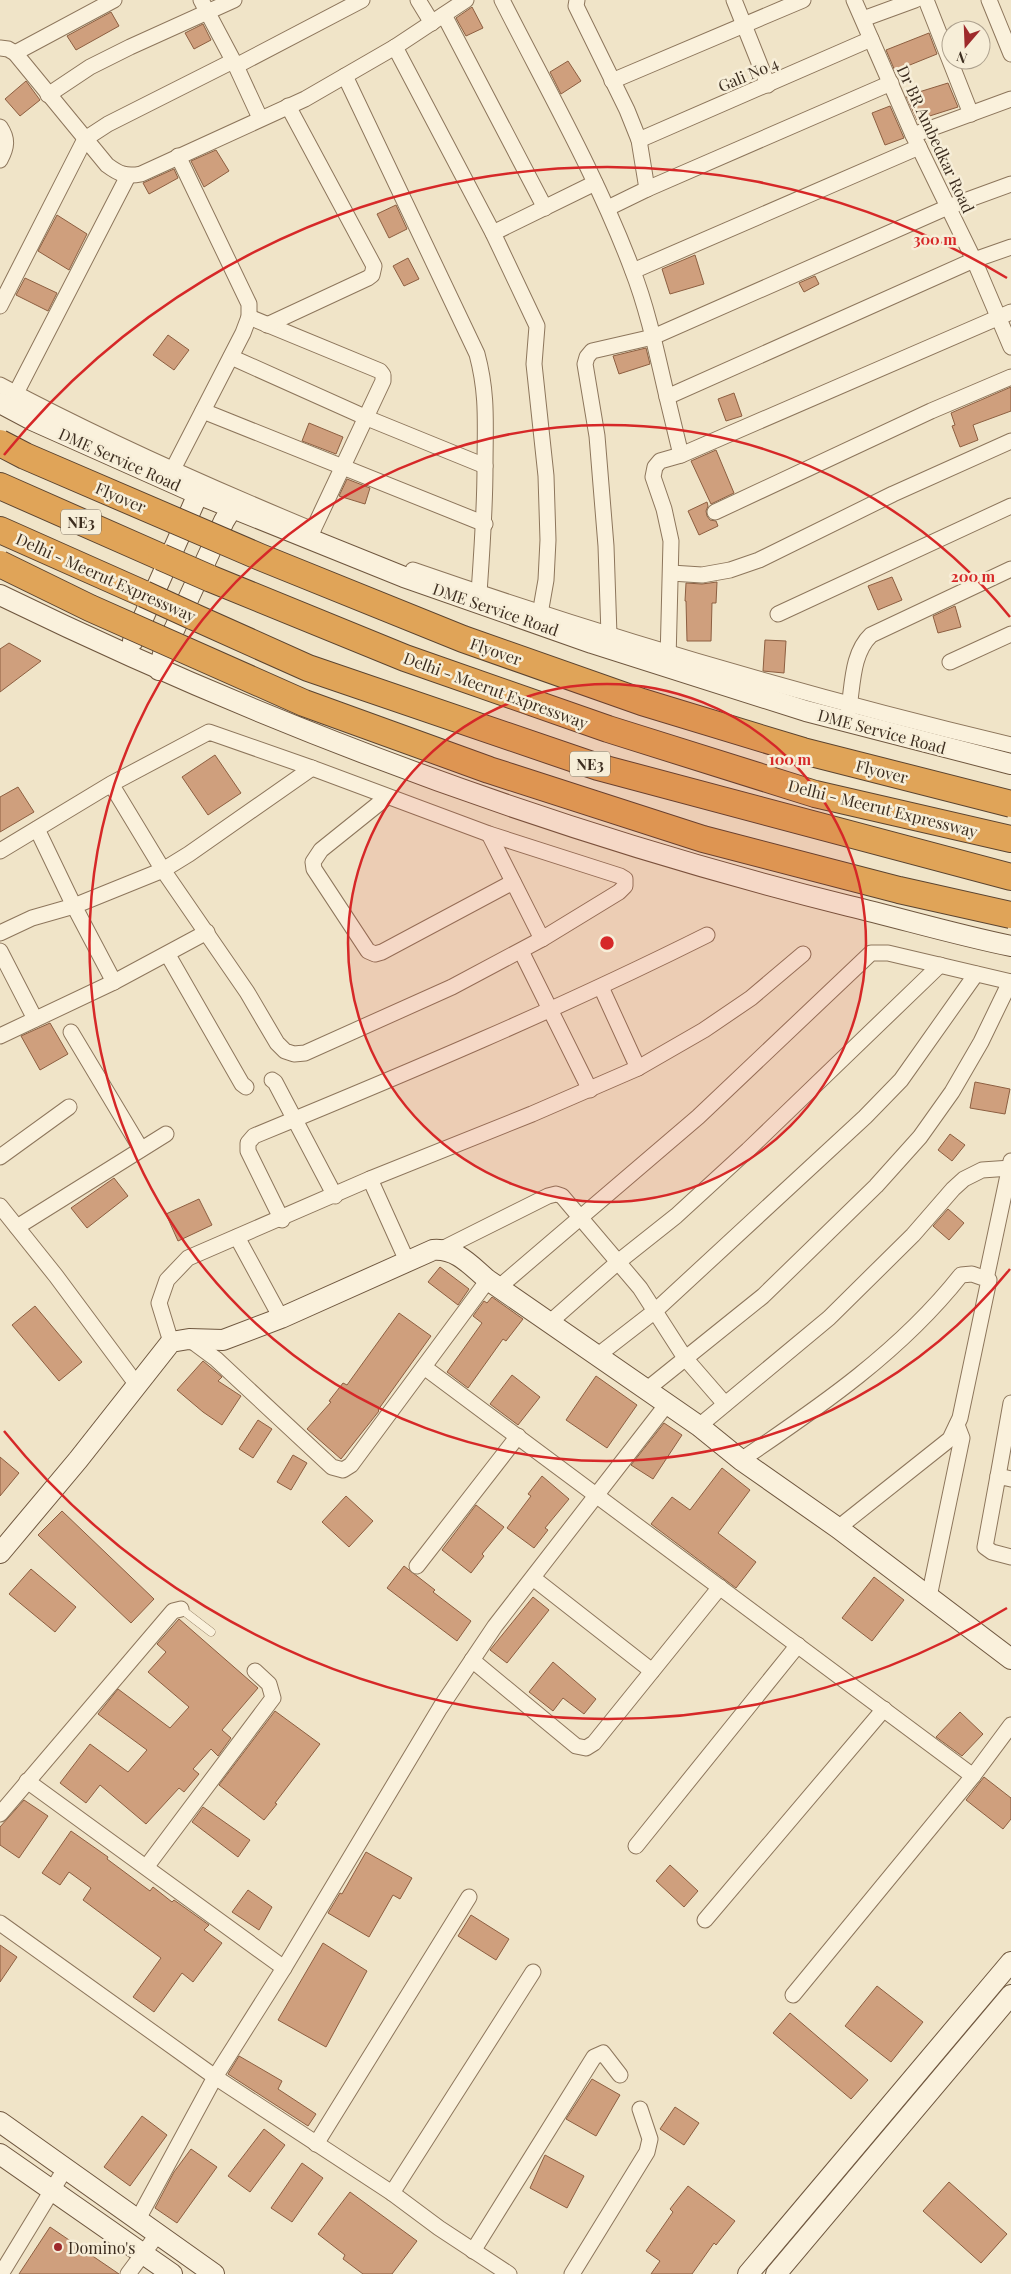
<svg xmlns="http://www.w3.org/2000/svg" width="1011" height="2274" font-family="'Playfair Display',serif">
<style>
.building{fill:#cf9f7d;stroke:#8d5f41}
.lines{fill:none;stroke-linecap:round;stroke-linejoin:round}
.lane-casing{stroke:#8d765c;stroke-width:9}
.street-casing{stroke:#8d765c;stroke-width:17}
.secondary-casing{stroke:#6f573f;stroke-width:22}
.highway-casing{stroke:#5b4430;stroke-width:28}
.lane{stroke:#faf1dc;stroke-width:8}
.street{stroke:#faf1dc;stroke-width:15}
.secondary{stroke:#faf1dc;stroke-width:20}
.highway{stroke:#e0a458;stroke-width:26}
.highway-bridge-casing{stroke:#5b4430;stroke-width:28;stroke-linecap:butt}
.highway-bridge{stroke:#e0a458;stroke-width:26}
.ring{fill:none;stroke:#d62828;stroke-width:2.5}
.poi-dot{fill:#9e2a2b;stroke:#f7eed8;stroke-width:2}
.labels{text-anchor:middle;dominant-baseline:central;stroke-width:5;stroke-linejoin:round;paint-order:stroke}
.shield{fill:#f7eed8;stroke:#756857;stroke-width:1}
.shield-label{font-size:15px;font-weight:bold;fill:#3d2e20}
.street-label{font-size:16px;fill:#3d2e20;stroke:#f7eed8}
.poi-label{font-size:16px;fill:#3d2e20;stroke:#f7eed8;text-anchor:start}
.centre{fill:#d62828;stroke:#f7eed8;stroke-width:2.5}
.ring-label{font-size:15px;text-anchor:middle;font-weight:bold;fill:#d62828;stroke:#f7eed8;stroke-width:5;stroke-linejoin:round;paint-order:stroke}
</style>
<rect width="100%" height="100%" fill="#f0e4c8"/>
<g class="building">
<path d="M472,7L483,28L466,36L456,18Z"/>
<path d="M111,12L119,26L76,50L67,36Z"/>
<path d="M203,24L211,40L194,49L185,33Z"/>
<path d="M929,33L937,54L895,71L886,50Z"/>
<path d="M568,61L581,81L561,94L550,72Z"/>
<path d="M26,81L40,100L20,116L5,99Z"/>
<path d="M948,83L958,107L917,120L906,96Z"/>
<path d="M890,106L904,138L885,145L872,113Z"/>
<path d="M216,150L229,171L204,187L191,161Z"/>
<path d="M174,169L178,178L149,194L143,183Z"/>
<path d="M396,205L407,229L389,238L377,214Z"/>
<path d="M57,215L87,234L69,270L38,251Z"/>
<path d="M695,255L704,284L670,294L662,269Z"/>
<path d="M408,258L419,279L404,286L393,266Z"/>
<path d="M815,276L819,284L804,292L799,283Z"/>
<path d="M25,278L57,293L48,311L16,295Z"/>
<path d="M168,335L189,350L174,370L153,355Z"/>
<path d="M646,348L650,364L619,374L613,356Z"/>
<path d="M1011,387V411L973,425L978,440L960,447L952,426L955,425L951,413Z"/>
<path d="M734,393L742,416L726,421L718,399Z"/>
<path d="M309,423L343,437L336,454L302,441Z"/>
<path d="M716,450L734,493L711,504L691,461Z"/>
<path d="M347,479L370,488L365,504L339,496Z"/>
<path d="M707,502L708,506L706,511L707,516L710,520L716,521L718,526L699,535L688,511Z"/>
<path d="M892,577L902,600L878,610L868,586Z"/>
<path d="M717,582L716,603H712L711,641H687L686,601H685L686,583L702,584Z"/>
<path d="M955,606L961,627L938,633L933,616Z"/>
<path d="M765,640L786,641L784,673L763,671Z"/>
<path d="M9,643L41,661L0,692V649Z"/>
<path d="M215,755L241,793L208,815L182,777Z"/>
<path d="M18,787L34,812L0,832V797Z"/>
<path d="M50,1023L68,1054L40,1070L21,1036Z"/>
<path d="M975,1082L1010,1089L1005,1114L970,1108Z"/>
<path d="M950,1134L965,1145L952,1161L938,1150Z"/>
<path d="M114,1178L128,1196L87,1228L71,1208Z"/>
<path d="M199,1199L212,1225L178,1241L166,1214Z"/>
<path d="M948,1209L964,1223L949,1240L933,1226Z"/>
<path d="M440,1267L469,1289L458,1305L428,1282Z"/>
<path d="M492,1297L523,1319L506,1341L503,1339L468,1388L447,1372L482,1323L473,1316L484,1301L487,1303Z"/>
<path d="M35,1306L82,1362L59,1381L12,1325Z"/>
<path d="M399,1313L431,1336L378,1410L379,1411L341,1459L307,1429L331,1402L329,1401L343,1383L347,1385Z"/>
<path d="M203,1361L222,1377L218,1381L241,1396L222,1425L203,1412L177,1390Z"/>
<path d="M512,1375L540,1397L518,1425L490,1404Z"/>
<path d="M596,1376L637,1405L607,1448L566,1420Z"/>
<path d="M258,1420L272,1429L253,1458L239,1449Z"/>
<path d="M664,1423L682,1435L653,1479L631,1465Z"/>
<path d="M293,1455L307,1463L291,1490L277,1482Z"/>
<path d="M0,1457L19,1473L0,1496Z"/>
<path d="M722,1468L750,1490L718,1533L756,1562L736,1588L651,1524L672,1497L690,1510Z"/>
<path d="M542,1476L569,1499L545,1528L548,1530L534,1548L507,1528L531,1496L528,1494Z"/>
<path d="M346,1496L373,1521L349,1547L322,1522Z"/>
<path d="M476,1505L504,1527L482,1554L484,1556L471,1573L442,1550Z"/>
<path d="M62,1511L154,1599L131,1623L38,1535Z"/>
<path d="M404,1566L435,1590L433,1592L471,1621L457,1641L387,1588Z"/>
<path d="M31,1569L76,1607L55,1632L9,1594Z"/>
<path d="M874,1577L904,1600L872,1641L842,1618Z"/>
<path d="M533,1597L549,1610L507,1663L490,1650Z"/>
<path d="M179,1619L258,1688L222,1730L231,1738L218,1756L211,1749L193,1769L199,1774L184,1792L179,1788L146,1824L100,1785L86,1803L60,1783L90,1744L128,1772L147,1750L98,1714L118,1689L170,1728L189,1707L148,1672L166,1652L157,1644Z"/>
<path d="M553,1662L596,1699L584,1714L563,1698L553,1711L529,1692Z"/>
<path d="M275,1711L320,1744L275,1803L277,1804L264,1820L219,1785Z"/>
<path d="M960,1712L983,1734L962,1756L936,1737Z"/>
<path d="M984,1777L1011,1798V1819L1003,1829L966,1800Z"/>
<path d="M24,1800L48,1816L19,1858L0,1845V1827Z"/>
<path d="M203,1807L250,1840L238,1857L192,1822Z"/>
<path d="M71,1831L108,1857L107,1859L150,1891L153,1887L172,1902L174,1900L209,1925L204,1930L222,1943L193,1982L182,1973L154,2012L133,1997L161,1958L83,1900L91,1888L69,1872L60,1885L42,1873Z"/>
<path d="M366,1852L412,1878L400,1899L393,1895L369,1937L328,1913L340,1893L342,1894Z"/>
<path d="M670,1865L698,1891L684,1907L656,1881Z"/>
<path d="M248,1890L272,1907L259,1930L232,1912Z"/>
<path d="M471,1915L509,1939L496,1960L458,1936Z"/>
<path d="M323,1943L367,1971L326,2047L278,2020Z"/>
<path d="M0,1945L17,1957L0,1982Z"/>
<path d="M877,1986L923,2022L891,2062L845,2026Z"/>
<path d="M790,2013L868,2080L851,2099L773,2033Z"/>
<path d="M239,2056L282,2081L278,2089L316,2114L308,2126L228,2074Z"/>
<path d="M592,2079L620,2095L596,2136L566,2119Z"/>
<path d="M675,2107L699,2123L684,2145L660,2129Z"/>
<path d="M142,2116L167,2135L130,2186L104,2167Z"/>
<path d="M264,2129L285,2145L250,2192L228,2176Z"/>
<path d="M191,2149L217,2167L177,2223L155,2208L174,2172Z"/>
<path d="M545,2155L584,2176L567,2208L530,2188Z"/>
<path d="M302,2163L323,2178L292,2222L271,2208Z"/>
<path d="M949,2182L1007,2234L981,2263L923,2211Z"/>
<path d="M688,2186L735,2221L716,2245L714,2243L692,2274H651L660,2261L646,2251L673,2212L670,2209Z"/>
<path d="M350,2192L417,2241L392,2274H363L343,2259L345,2255L318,2234Z"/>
<path d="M50,2227L119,2274H19Z"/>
</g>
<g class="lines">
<g class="lane-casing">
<path id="lane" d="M181,1609L211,1632"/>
</g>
<g class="street-casing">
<g id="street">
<path d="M201,0L236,66"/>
<path d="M418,0L432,23"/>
<path d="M502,0C547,89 597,176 632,269C648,310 657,354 667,397L974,260L1011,247"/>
<path d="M577,0L576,6L627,110L639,140L647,189L608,208"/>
<path d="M734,0L768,85"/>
<path d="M854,0L913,135L974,260L1011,347"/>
<path d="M926,0L971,114"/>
<path d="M989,0L1011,54"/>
<path d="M444,15L545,208"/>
<path d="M863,19L915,0"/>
<path d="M395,47L493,233L537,326L534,364L546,476L548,540L546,580L540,614"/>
<path d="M0,48L8,49L15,53L107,165C119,174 126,177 141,174L305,99L395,47L466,0"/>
<path d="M15,53L114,0"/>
<path d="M345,76L477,354C488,395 485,425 485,467C485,509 482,550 479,593"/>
<path d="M612,81L803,0"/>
<path d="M48,95L90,67L130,47L234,0"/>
<path d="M260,118L236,66L362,0"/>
<path d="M0,127C8,139 7,147 0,160"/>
<path d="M913,135L1011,99"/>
<path d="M639,140L871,39"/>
<path d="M647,189L891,83"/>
<path d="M493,233L595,183"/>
<path d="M633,271L919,147"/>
<path d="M0,306L85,139L108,124L233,61"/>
<path d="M249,317L380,371L383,375V381L313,530"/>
<path d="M267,325L368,278L372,275L374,266L288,106"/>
<path d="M231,357L367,418L485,466"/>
<path d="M0,385C101,439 207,486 313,530"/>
<path d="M16,393L128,176"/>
<path d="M667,397L681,455"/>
<path d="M203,411L485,524"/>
<path d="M173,469L243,333L249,317V304L178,156"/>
<path d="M715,512L931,411L1011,377"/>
<path d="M413,570C609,638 809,697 1011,745"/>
<path d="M671,573L702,575L730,570L759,560L893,494L1011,441"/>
<path d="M778,614L1011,506"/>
<path d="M609,635L606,546L597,436L585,364L587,357L592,351L653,337L948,207L1011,184"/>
<path d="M668,660L671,541L664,509L653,477L655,467L660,461L681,455L1011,312"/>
<path d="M950,662L1011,634"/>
<path d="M848,714C853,687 851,654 871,635L1011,569"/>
<path d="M387,797L321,850L313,862L314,869L368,951L375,954L382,952L513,882"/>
<path d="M489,834L542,939"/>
<path d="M0,851L111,784L209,732L312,768L489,834L620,876L625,879V886L619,892L542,939L452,987L305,1053L294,1054L285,1051L277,1043L247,992L163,870L111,784"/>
<path d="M0,933L32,918L74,906L37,829"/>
<path d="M0,951L35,1019"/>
<path d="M521,951L590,1090"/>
<path d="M168,955L242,1084L246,1087"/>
<path d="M114,982L74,906L163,870L189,854L312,768"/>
<path d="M601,987L638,1068"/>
<path d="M71,1032L141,1149"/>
<path d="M0,1036L114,982L207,932"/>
<path d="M272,1080L275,1082L335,1196"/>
<path d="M0,1157L69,1107"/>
<path d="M370,1179L407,1261"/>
<path d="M0,1206L56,1276L137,1385"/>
<path d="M282,1220L248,1151V1143L254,1136C407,1073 559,1009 707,935"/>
<path d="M17,1227L166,1134"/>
<path d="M237,1237L281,1318"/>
<path d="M442,1249L548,1196L556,1194L562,1196L640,1288L685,1358L725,1404"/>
<path d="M986,1279L1011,1161"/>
<path d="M498,1288L698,1117L871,953H888L1011,982"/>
<path d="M549,1323L618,1262L676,1216L748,1150L940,965"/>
<path d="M189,1339L216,1359L332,1467L343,1470L351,1465L488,1280"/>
<path d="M171,1342L159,1303L167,1280L188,1258L370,1179L532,1114L638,1068L704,1030L751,998L803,954"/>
<path d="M597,1356L655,1311L865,1117L901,1080L976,974"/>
<path d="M424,1367L973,1776L1011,1725"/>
<path d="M646,1390L763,1296L876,1186L920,1137L952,1092L981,1042L1010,982"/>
<path d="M699,1426L829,1318L913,1235L953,1189L964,1179L982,1170L1011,1168"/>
<path d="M741,1460C821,1406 901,1351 961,1275L972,1274L989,1280L960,1418L950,1439L838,1528"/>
<path d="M998,1476L1011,1403"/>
<path d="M1011,1479L998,1476L985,1547L992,1552L1011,1557"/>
<path d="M417,1566L518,1436"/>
<path d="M533,1578L652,1671"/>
<path d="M929,1597L962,1438L957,1425"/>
<path d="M472,1660L576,1746L586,1748L594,1743L720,1587"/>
<path d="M27,1781L284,1968"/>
<path d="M0,1814L173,1611L181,1609"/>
<path d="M636,1846L798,1645"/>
<path d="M147,1866L273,1698L269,1684L255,1671"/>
<path d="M705,1920L884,1709"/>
<path d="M0,1923L215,2077L392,2193L439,2228L509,2274"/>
<path d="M793,1995L973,1776"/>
<path d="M316,2144L469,1897"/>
<path d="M392,2193L533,1972"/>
<path d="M137,2221L215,2077L284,1968L440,1708L495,1626L667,1404"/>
<path d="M473,2251L594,2057L603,2053L620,2075"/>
<path d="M1,2274L65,2169"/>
<path d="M128,2274L157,2235"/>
<path d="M572,2274L647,2152L650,2139L640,2109"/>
</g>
</g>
<g class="secondary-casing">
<g id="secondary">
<path d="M0,403L32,420L198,494L404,577L592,643L806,711L1011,764"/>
<path d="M0,595C271,727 556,833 849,906C903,919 957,935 1011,946"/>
<path d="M133,641L198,494"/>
<path d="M159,670L163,654L224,521L232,508"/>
<path d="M0,1553L78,1460L171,1342L189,1339L223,1340L281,1318L433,1250C457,1248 471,1266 488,1280L699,1426L741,1460L838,1528L1011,1659"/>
<path d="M0,2122L214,2274"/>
<path d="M0,2154L172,2274"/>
<path d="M748,2274L1011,1962"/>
<path d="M776,2274L1011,1995"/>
</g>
</g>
<g class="highway-casing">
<g id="highway">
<path d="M0,486L161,557"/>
<path d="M0,530L144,594"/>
<path d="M209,578L405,658L608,729L815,794L1011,839"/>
<path d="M192,616L308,668L598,767L1011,877"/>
</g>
</g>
<use href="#lane" class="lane"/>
<use href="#street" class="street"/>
<use href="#secondary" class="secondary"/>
<use href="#highway" class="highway"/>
<g class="highway-bridge-casing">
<g id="highway-bridge">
<path d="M0,443L25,456L260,557L463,639L642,702L803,751L1011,804"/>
<path d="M161,557L209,578"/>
<path d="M0,564L90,608L304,703L489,770L703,839L899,890L1011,915"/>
<path d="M144,594L192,616"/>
</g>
</g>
<use href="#highway-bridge" class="highway-bridge"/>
</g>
<circle cx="607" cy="943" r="259" fill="#d62828" fill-opacity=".12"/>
<g class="ring">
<circle cx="607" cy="943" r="259"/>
<path d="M1010 1269A518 518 0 1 1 1010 617"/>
<path d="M1007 1608A776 776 0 0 1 4 1431M4 455A776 776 0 0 1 1007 278"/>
</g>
<circle class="poi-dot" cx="58" cy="2247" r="5"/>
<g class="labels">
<g class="shield">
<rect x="61" y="509.5" width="40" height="25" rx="4"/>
<rect x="570" y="751.5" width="40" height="25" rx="4"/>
</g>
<g class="shield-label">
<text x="81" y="522">NE3</text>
<text x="590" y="764">NE3</text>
</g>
<g class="street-label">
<text transform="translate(748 74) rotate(-23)">Gali No 4</text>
<text transform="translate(936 139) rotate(65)">Dr BR Ambedkar Road</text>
<text transform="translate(120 459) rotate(24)">DME Service Road</text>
<text transform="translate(121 497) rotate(23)">Flyover</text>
<text transform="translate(106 577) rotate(24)">Delhi - Meerut Expressway</text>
<text transform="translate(496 609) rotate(19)">DME Service Road</text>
<text transform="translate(496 651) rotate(19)">Flyover</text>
<text transform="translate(496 690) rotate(20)">Delhi - Meerut Expressway</text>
<text transform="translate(882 731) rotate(15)">DME Service Road</text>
<text transform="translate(882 771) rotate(14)">Flyover</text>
<text transform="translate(883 808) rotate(14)">Delhi - Meerut Expressway</text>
</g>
<g class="poi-label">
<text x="68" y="2247">Domino's</text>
</g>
</g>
<circle cx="607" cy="943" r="8" class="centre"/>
<g class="ring-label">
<text x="935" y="245">300 m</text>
<text x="973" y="582">200 m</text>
<text x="790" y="765">100 m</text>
</g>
<g transform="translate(966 45) rotate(199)"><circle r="24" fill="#f7eed8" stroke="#ada18e"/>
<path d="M0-4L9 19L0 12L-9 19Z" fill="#9e2a2b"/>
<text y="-8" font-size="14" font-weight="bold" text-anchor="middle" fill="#3d2e20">N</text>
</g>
</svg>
